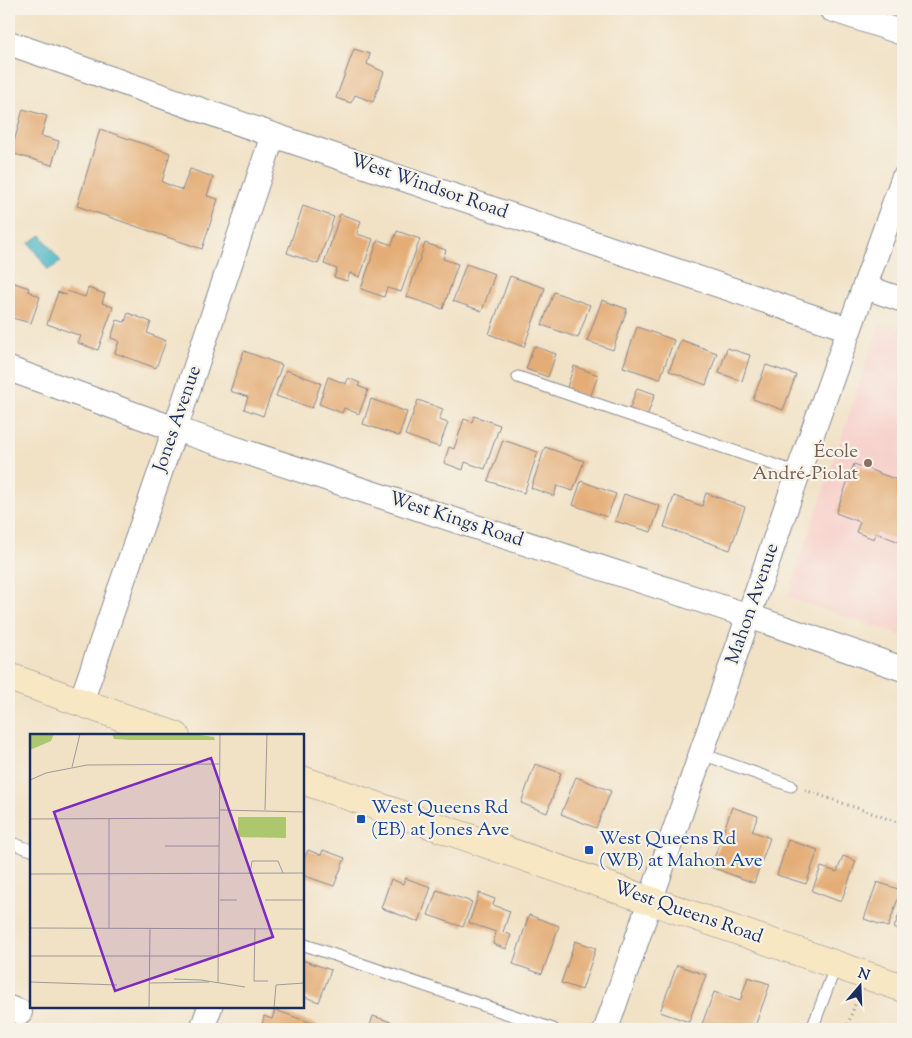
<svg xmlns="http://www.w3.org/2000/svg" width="912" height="1038" font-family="'Sorts Mill Goudy',serif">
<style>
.built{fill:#f7d0cb}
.water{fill:#49b6c4;stroke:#327291}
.building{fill:#e4ad77}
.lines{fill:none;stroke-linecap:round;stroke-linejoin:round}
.lane-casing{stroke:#868892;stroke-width:13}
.street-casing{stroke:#868892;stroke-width:26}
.secondary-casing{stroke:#868892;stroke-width:29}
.path{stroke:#868892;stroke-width:3;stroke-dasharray:1 4;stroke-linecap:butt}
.lane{stroke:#fff;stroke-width:11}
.street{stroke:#fff;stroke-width:24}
.secondary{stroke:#f8e7c3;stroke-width:28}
.education-dot{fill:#8d6e63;stroke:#f7f3e8;stroke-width:2}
.transit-dot{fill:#1a4fb4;stroke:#f7f3e8;stroke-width:2}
.labels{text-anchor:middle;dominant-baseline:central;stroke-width:4.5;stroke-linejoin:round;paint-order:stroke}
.street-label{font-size:19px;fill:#1b2f5e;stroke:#f7f3e8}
.education-label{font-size:19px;fill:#785e54;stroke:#f7f3e8;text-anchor:end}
.transit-label{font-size:19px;fill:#164399;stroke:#f7f3e8;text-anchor:start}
.inset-road{fill:none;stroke:#9b9a9c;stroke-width:1}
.view{fill:#7b2cbf;fill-opacity:0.15;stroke:#7b2cbf;stroke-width:2.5}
.inset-edge{fill:none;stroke:#1b2f5e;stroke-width:2.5}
</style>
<rect width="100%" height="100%" fill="#f7f3e8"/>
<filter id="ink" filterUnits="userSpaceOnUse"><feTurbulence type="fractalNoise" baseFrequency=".02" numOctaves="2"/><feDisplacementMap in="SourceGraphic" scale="10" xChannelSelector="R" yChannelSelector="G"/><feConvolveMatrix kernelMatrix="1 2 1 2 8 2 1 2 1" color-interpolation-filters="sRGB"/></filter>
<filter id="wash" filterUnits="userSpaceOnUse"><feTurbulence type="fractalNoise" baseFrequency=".0096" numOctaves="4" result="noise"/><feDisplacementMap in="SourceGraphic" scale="20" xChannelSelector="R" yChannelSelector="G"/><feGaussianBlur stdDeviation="1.12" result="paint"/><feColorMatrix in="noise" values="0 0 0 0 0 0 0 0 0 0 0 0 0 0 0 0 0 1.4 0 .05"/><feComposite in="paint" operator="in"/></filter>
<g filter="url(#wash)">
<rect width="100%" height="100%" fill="#f1e2c6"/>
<path class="built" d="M880,322L903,330V636L788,597Z"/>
<path class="water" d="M41,235L61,262L48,270L29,243Z"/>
<g id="blocks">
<g class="building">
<path d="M354,49L370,54L367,64L384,72L373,102L355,95L351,103L336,98Z"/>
<path d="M23,109L47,116L41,136L59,141L52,165L11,153Z"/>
<path d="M100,129L170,153L162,182L182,190L190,169L213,177L207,196L218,199L202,249L77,206Z"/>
<path d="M303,206L334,217L318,264L287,253Z"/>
<path d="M340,214L361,221L357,234L373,239L360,277L350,273L347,281L334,277L337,269L324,264Z"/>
<path d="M397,231L420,239L401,292L387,288L384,297L361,289L378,240L392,245Z"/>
<path d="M425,243L446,250L443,259L458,264L443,309L407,297Z"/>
<path d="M466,264L495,274L482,311L453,301Z"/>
<path d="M510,276L545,288L524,347L489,334Z"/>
<path d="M9,281L29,288L28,291L40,297L31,323L12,318L13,315L9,313Z"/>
<path d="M88,288L105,294L102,303L113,307L98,350L78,343L81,336L47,324L58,292L66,295L67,291L85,297Z"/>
<path d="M554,292L590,305L578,338L542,325Z"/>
<path d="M602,300L627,309L613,350L587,341Z"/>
<path d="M128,313L151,322L147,333L166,341L156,368L115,353L119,341L111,338L117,320L125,322Z"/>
<path d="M637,327L674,340L660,379L623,367Z"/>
<path d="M681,340L717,353L706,385L669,371Z"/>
<path d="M534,346L556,354L548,377L526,369Z"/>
<path d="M727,348L750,355L742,381L719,373Z"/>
<path d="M244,351L282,365L263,416L244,409L248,397L230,391Z"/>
<path d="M766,365L796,375L783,410L753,399Z"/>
<path d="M574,366L598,375L590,398L566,390Z"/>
<path d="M286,370L321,383L312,408L276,396Z"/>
<path d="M328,377L346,384L348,378L360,383L358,386L368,390L359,414L344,408L342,413L319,404Z"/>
<path d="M637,388L655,394L646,419L628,413Z"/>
<path d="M371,399L407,412L399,436L363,424Z"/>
<path d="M418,400L443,409L439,420L448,423L439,447L405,435Z"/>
<path d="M474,416L500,425L485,469L465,462L463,470L444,463L449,447L454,449L464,419L472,422Z"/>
<path d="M503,440L538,452L524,493L488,481Z"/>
<path d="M545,447L584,461L573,491L557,486L554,496L531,488Z"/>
<path d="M854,464L903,482V540L902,543L876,533L874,539L856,532L860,522L836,513Z"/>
<path d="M581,481L616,494L607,517L573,505Z"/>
<path d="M706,493L745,507L730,550L664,527L674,496L702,506Z"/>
<path d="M624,494L660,506L651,532L615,521Z"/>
<path d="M535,764L561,773L547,813L521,803Z"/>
<path d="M576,777L611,791L596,828L561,814Z"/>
<path d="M732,807L758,816L752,831L770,838L754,883L711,867Z"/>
<path d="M788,840L818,850L806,884L777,875Z"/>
<path d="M308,850L321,855L323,850L345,858L334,886L302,875V863Z"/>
<path d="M843,856L856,861L841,902L812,891L821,867L837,872Z"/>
<path d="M405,878L431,887L419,922L381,908L391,879L403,884Z"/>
<path d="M877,882L901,890L888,927L864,919Z"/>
<path d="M437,890L472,902L463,927L428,915Z"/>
<path d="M479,893L495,899L493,905L510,911L503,932L511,935L506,949L493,944L496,932L469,923Z"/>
<path d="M903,903V932L894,928Z"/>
<path d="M529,915L559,926L542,974L513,964Z"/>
<path d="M575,941L596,948L582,990L561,983Z"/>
<path d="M302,960L331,970L319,1002L302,996Z"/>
<path d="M677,965L706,975L689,1022L660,1012Z"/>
<path d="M748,977L770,984L754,1029H716L702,1024L714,992L740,1001Z"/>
<path d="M275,1010L323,1027L322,1029H261L264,1016L272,1019Z"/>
<path d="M373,1016L397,1024L403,1029H369Z"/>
</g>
</g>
</g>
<g filter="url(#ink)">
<use href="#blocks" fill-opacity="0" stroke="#868892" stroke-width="1"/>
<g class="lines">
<g class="lane-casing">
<g id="lane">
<path d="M518,377L798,473"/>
<path d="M702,754L791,786"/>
<path d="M9,842L31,850"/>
<path d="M302,944L553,1029"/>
<path d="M812,1029L836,965"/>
</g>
</g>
<g class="street-casing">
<g id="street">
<path d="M831,9L903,33"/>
<path d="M9,43L273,135L849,329"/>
<path d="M865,287L903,300"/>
<path d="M9,369L175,429L749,616L903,669"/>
<path d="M81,702L175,429L273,135"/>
<path d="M9,1008L20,1012"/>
<path d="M202,1029L210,1007"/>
<path d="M606,1029L798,473L903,179"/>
</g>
</g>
<g class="secondary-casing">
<g id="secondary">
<path d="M9,677L176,736"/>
<path d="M302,780L903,988"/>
</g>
</g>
<g class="path">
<path d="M805,790L903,824"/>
<path d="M846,1029L856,1002"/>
</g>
<use href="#lane" class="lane"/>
<use href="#street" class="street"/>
<use href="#secondary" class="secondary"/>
</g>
</g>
<circle class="education-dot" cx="868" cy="463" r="5"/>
<g class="transit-dot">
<rect x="356" y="814" width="10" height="10" rx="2.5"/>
<rect x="584" y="845" width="10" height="10" rx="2.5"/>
</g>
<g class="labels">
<g class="street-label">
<text transform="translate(429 187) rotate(19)">West Windsor Road</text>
<text transform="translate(178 419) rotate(-71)">Jones Avenue</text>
<text transform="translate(456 520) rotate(18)">West Kings Road</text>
<text transform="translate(753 604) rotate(-71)">Mahon Avenue</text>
<text transform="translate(688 913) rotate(19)">West Queens Road</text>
</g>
<g class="education-label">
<text x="858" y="452">École<tspan x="858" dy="22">André-Piolat</tspan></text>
</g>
<g class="transit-label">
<text x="371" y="808">West Queens Rd<tspan x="371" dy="22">(EB) at Jones Ave</tspan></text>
<text x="599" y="839">West Queens Rd<tspan x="599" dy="22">(WB) at Mahon Ave</tspan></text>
</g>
</g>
<g transform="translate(30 734)">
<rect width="274" height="274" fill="#f1e2c6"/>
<path d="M0,0H24L21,7L0,16ZM82,0H162L184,3L185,6H101L84,5ZM208,83H256V104L208,103Z" fill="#acc76d"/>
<path class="inset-road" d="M42,33L50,0M0,46L16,39L57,31L190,30M190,76L274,78M235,76L237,0M0,85L190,84M79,85V194M135,112H189M0,140L274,139M220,140L222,127H248L253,139M190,166H207M235,166H274M0,194L274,195M225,194L224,247H238M0,222H189M144,245L171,246L215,253M0,248L87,251M120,249L179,248M188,249L190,0M119,274L120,194M244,274L246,251L274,249"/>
<path class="view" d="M181,24L243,203L85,257L24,78Z"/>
<rect width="274" height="274" class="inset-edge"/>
</g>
<rect width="912" height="1038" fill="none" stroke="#f7f3e8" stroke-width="30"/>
<g transform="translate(860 986) rotate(19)" stroke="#f7f3e8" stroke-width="4" paint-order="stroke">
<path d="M0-4L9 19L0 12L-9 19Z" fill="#1b2f5e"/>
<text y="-8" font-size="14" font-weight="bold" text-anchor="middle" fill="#1b2f5e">N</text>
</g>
</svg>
